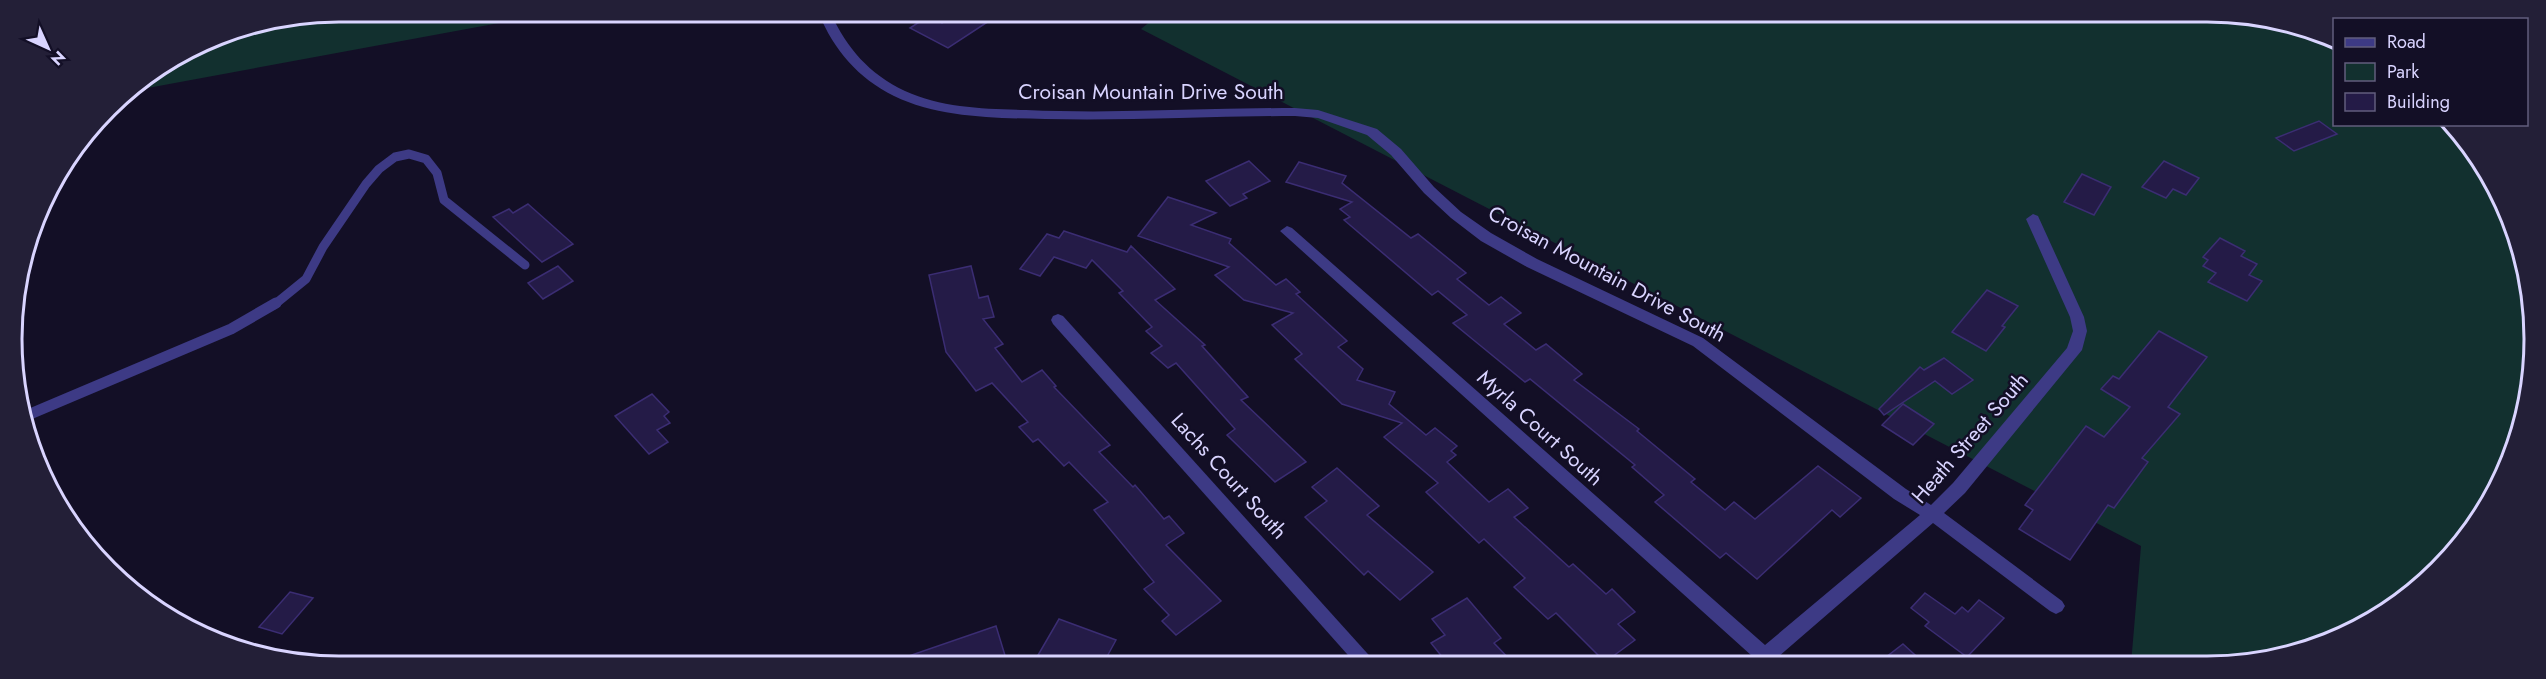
<svg xmlns="http://www.w3.org/2000/svg" width="2546" height="679" font-family="Jost,sans-serif">
<style>
.green{fill:#12302f}
.building{fill:#241b47;stroke:#3b2d73;stroke-width:1.5}
.lines{fill:none;stroke-linecap:round;stroke-linejoin:round}
.lane-far1{stroke:#3d3a85;stroke-width:9}
.lane{stroke:#3d3a85;stroke-width:11}
.street{fill:#3d3a85;fill-rule:evenodd}
.labels{text-anchor:middle;dominant-baseline:central;stroke-width:5;stroke-linejoin:round;paint-order:stroke}
.street-label{font-size:21px;fill:#d9d4ff;stroke:#130f26}
.rim{fill:none;stroke:#d9d4ff;stroke-width:3}
</style>
<rect width="100%" height="100%" fill="#130f26"/>
<g class="green">
<path d="M339,12L553,13L126,92L214,37Z"/>
<path d="M1158,15L2270,18L2334,45V124L2446,125L2479,157L2528,275V403L2500,485L2438,571L2351,633L2249,664H2131L2141,546L1141,29Z"/>
</g>
<g class="building">
<path d="M956,14H969L986,23L948,48L910,28L930,15L942,23Z"/>
<path d="M2319,121L2337,134L2294,151L2276,138Z"/>
<path d="M1249,161L1270,181L1243,194L1247,198L1230,206L1206,181Z"/>
<path d="M2164,161L2199,178L2186,195L2173,189L2166,198L2142,187Z"/>
<path d="M1299,162L1346,176L1342,183L1411,238L1418,234L1466,273L1457,279L1489,305L1501,297L1521,313L1504,324L1536,350L1546,344L1582,374L1574,380L1639,429L1637,431L1695,479L1691,482L1725,510L1734,502L1755,519L1818,466L1861,498L1840,517L1832,510L1757,579L1726,553L1720,558L1655,502L1664,495L1632,467L1635,465L1530,379L1525,382L1476,342L1453,323L1467,315L1438,291L1432,295L1344,220L1350,217L1340,209L1352,202L1286,182Z"/>
<path d="M2082,174L2111,187L2094,215L2064,202Z"/>
<path d="M1168,197L1216,213L1191,225L1231,239L1229,243L1276,285L1286,279L1300,292L1296,294L1347,341L1338,347L1363,369L1357,380L1395,392L1389,404L1426,435L1435,428L1457,446L1451,451L1456,455L1447,462L1489,502L1508,489L1528,508L1514,517L1569,567L1573,564L1606,594L1612,589L1635,612L1618,624L1635,640L1605,662L1556,613L1548,619L1514,587L1525,578L1484,539L1479,543L1426,492L1438,483L1384,437L1402,423L1342,404L1295,359L1302,354L1272,325L1293,313L1244,300L1215,275L1229,267L1138,236Z"/>
<path d="M528,204L573,244L542,262L493,217L509,209L513,213Z"/>
<path d="M1064,231L1127,252L1131,246L1175,289L1155,300L1205,345L1202,346L1248,397L1241,400L1306,462L1275,482L1227,435L1235,429L1176,363L1168,368L1151,353L1162,346L1146,331L1152,327L1119,293L1123,291L1092,260L1086,268L1054,257L1040,276L1020,269L1047,234L1059,238Z"/>
<path d="M2220,238L2245,251L2241,256L2257,264L2249,275L2262,281L2247,301L2208,282L2216,273L2203,266L2208,260L2203,257Z"/>
<path d="M558,266L573,281L543,299L528,283Z"/>
<path d="M971,266L979,298L988,296L994,317L983,319L1003,344L995,348L1022,382L1042,370L1056,386L1054,387L1110,445L1099,452L1133,487L1135,485L1164,519L1169,516L1184,533L1166,545L1221,601L1176,635L1162,621L1169,615L1144,589L1154,582L1094,510L1108,502L1069,462L1064,466L1038,439L1033,442L1019,427L1028,422L992,383L976,391L946,352L929,275Z"/>
<path d="M1987,290L2018,306L2002,326L2005,327L1986,351L1952,332Z"/>
<path d="M2159,331L2207,357L2168,407L2180,414L2142,458L2148,462L2114,508L2108,505L2070,560L2019,529L2033,510L2025,505L2086,426L2104,437L2130,407L2101,389L2113,376L2119,379Z"/>
<path d="M1944,358L1973,380L1952,394L1935,381L1884,415L1879,409L1920,367L1924,370Z"/>
<path d="M652,394L669,412L664,416L670,423L657,430L668,442L649,454L615,416Z"/>
<path d="M1903,404L1934,424L1913,445L1882,425Z"/>
<path d="M1337,468L1379,506L1367,515L1433,572L1400,600L1368,571L1364,575L1305,517L1327,501L1312,487Z"/>
<path d="M290,592L313,598L282,634L259,627Z"/>
<path d="M1925,593L1955,614L1962,607L1968,612L1979,600L2004,618L1967,657L1925,626L1929,622L1911,608Z"/>
<path d="M1467,598L1501,638L1494,643L1513,663H1447L1431,643L1445,635L1432,619Z"/>
<path d="M1059,619L1116,640L1104,662H1034Z"/>
<path d="M996,626L1007,662H900V659Z"/>
<path d="M1903,644L1925,664H1877Z"/>
</g>
<g class="lines">
<g class="lane-far1">
<path d="M939,14L941,16"/>
<path d="M274,305L306,279L323,247L366,184L379,169L395,157L409,154L426,159L437,173L444,200L525,265"/>
</g>
<path class="lane" d="M23,417L231,329L276,303"/>
<g class="street">
<path d="M819,14H831C847,48 869,74 905,91C942,108 985,109 1026,110C1115,114 1205,108 1295,108L1318,110L1377,129L1401,149L1434,187L1461,212L1491,233L1537,259L1703,338L1906,489L1931,505L1953,483L2067,348L2073,331L2070,317L2026,219L2033,214L2038,216L2084,317L2087,331L2082,350L1965,493L1944,513L2062,601L2065,606L2062,611L2056,614L2050,611L1933,523L1771,663H1748L1752,656L1280,231L1287,226L1292,228L1765,645L1920,515L1894,499L1693,346L1527,267L1481,241L1451,218L1424,193L1391,155L1367,135L1318,118L1295,116C1212,116 1129,121 1045,119C996,118 939,118 894,96C858,78 834,50 819,14Z"/>
<path d="M1058,314L1063,316L1376,663H1355L1053,324L1051,320L1053,316Z"/>
</g>
</g>
<g class="labels">
<g class="street-label">
<text x="1151" y="92">Croisan Mountain Drive South</text>
<text transform="translate(1607 274) rotate(28)">Croisan Mountain Drive South</text>
<text transform="translate(1540 428) rotate(42)">Myrla Court South</text>
<text transform="translate(1970 438) rotate(-49)">Heath Street South</text>
<text transform="translate(1229 476) rotate(48)">Lachs Court South</text>
</g>
</g>
<path d="M0 0H2546V679H0ZM339 22H2207A317 317 0 0 1 2524 339V339A317 317 0 0 1 2207 656H339A317 317 0 0 1 22 339V339A317 317 0 0 1 339 22Z" fill="#231f37" fill-rule="evenodd"/>
<path class="rim" d="M339 22H2207A317 317 0 0 1 2524 339V339A317 317 0 0 1 2207 656H339A317 317 0 0 1 22 339V339A317 317 0 0 1 339 22Z"/>
<rect x="2333" y="18" width="195" height="108" fill="#130f26" stroke="#625e7d" stroke-width="1.5"/>
<rect x="2345" y="38" width="30" height="9" fill="#3d3a85" stroke="#625e7d" stroke-width="1.5"/>
<text x="2387" y="48" font-size="18" fill="#d9d4ff">Road</text>
<rect x="2345" y="63" width="30" height="18" fill="#12302f" stroke="#625e7d" stroke-width="1.5"/>
<text x="2387" y="78" font-size="18" fill="#d9d4ff">Park</text>
<rect x="2345" y="93" width="30" height="18" fill="#241b47" stroke="#625e7d" stroke-width="1.5"/>
<text x="2387" y="108" font-size="18" fill="#d9d4ff">Building</text>
<g transform="translate(48 48) rotate(135)" stroke="#130f26" stroke-width="4.5" paint-order="stroke">
<path d="M0-4.5L10 22L0 15L-10 22Z" fill="#d9d4ff"/>
<text y="-9" font-size="16" font-weight="bold" text-anchor="middle" fill="#d9d4ff">N</text>
</g>
</svg>
